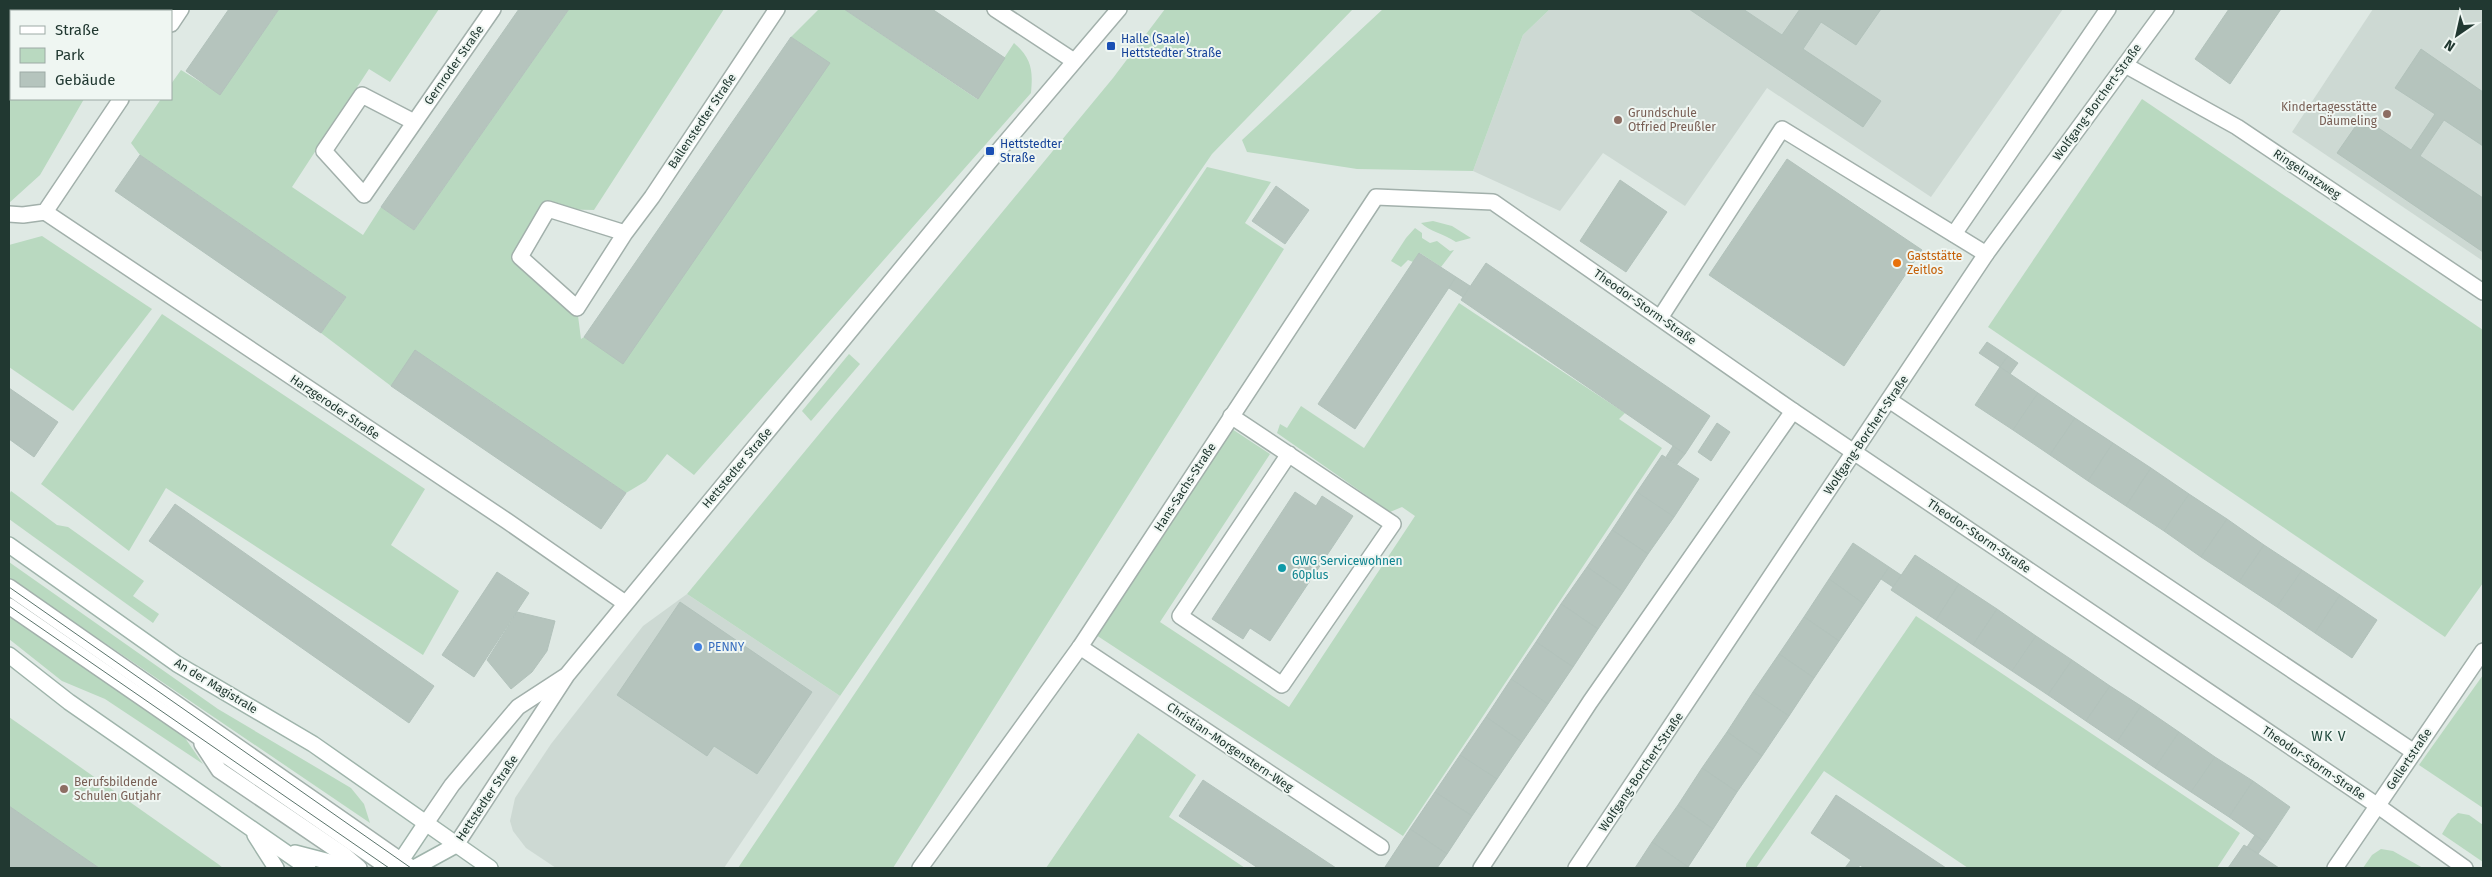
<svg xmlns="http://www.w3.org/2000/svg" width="2492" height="877" font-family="'Fira Sans',sans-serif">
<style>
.built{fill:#cdd9d3}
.green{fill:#b9d9c0}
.building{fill:#b5c4bd;stroke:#b2c2bb}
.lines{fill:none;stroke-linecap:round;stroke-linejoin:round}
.service-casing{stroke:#a2b0ab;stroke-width:18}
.minor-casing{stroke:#a2b0ab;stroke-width:18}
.tertiary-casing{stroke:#a2b0ab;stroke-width:18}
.secondary-casing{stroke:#9fb4ab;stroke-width:18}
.service{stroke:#fff;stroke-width:15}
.minor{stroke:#fff;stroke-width:15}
.tertiary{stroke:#fff;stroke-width:15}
.secondary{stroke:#fff;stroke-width:15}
.tram{stroke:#5b746c;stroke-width:1}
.transit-dot{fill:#1a4fb4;stroke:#eff6f2;stroke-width:2}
.education-dot{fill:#8d6e63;stroke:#eff6f2;stroke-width:2}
.food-dot{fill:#e8710a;stroke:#eff6f2;stroke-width:2}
.culture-dot{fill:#0f9aa8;stroke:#eff6f2;stroke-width:2}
.shop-dot{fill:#3f7fe0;stroke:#eff6f2;stroke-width:2}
.labels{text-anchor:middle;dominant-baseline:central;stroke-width:4;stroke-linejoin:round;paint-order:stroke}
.transit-label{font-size:12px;fill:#164399;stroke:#eff6f2;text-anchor:start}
.street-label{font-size:12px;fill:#213831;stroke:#eff6f2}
.education-label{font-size:12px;fill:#785e54;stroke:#eff6f2;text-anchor:start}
.food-label{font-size:12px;fill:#c56008;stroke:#eff6f2;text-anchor:start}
.culture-label{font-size:12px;fill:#0d838f;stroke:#eff6f2;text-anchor:start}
.shop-label{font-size:12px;fill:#366cbe;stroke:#eff6f2;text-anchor:start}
.neighbourhood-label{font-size:14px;letter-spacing:1px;fill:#1f483c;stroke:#eff6f2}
</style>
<rect width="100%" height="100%" fill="#dfe9e4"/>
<g class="built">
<path d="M1550,9H2063L1931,197L1767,88L1685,206L1603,153L1560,211L1473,171L1523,35Z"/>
<path d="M2373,9H2483V261L2292,132Z"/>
<path d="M687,594L840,696L724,868H556L526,848L513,831L510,821L515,798L551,744L643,626Z"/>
</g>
<g class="green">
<path d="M21,9H143L142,11H19Z"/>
<path d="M279,9H439L390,82L369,69L292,187L363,235L381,207L414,230L569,9H724L594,210L548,209L523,260L577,308L581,339L584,337L623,363L829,63L791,37L819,9H844L977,99L1014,43C1032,59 1033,70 1031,93L694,475L667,454L646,481L626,493L416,351L391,386L321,333L346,297L140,155L131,143L161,99H171V84L181,70L220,94Z"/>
<path d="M1165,9H1353L1212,154L840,696L687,594L1113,78Z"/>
<path d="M1383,9H1550L1523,35L1473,171L1357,169L1247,152L1242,140Z"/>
<path d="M11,22V99H84L40,175L9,203V25Z"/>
<path d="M2142,99L2483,330V583L2445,637L1988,327Z"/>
<path d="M1207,167L1271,182L1245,223L1284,249L893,868H738Z"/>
<path d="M1433,221L1452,226L1471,238L1456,242C1444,234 1429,231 1421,223Z"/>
<path d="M1415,228L1422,233V238L1430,243L1437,241L1450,251L1454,250L1441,267L1420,253L1413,262L1408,260L1401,267L1391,261L1406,238Z"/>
<path d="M42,236L152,309L73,411L9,367V245Z"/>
<path d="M1459,303L1625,413L1619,419L1662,448L1403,836L1096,635L1232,429L1270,454L1160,622L1289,707L1415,516L1402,507L1390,512L1277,433L1280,424L1287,428L1301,406L1364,448Z"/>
<path d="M162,314L425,489L391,545L459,591L423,655L166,488L129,551L41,484Z"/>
<path d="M849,354L860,364L811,421L802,411Z"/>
<path d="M11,491L57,525L68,527L144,581L133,596L159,614L153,623L9,519V495Z"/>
<path d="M9,562L218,709L351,788L364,804L370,823L9,578Z"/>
<path d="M9,615L183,735L203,764L105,699L62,681L9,639Z"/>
<path d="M1916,616L2240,833L2217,868H1968L1824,771L1756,868H1746V864Z"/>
<path d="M2483,675V808L2419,765Z"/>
<path d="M9,717L218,864L223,868H99L9,806Z"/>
<path d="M1138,733L1196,775L1169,817L1245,868H1046Z"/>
<path d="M2458,813L2469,815L2483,825V862L2442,834L2451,819Z"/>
<path d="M2381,849L2393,851L2423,868H2363L2372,855Z"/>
</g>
<g class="building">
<path d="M229,9H279L220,95L186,71Z"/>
<path d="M519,9H569L414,230L381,207Z"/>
<path d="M844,9H932L1005,58L978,99Z"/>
<path d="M1689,9H1743L1782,35L1800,9H1881L1856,45L1821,22L1803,49L1881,101L1863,127Z"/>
<path d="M2229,9H2281L2230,84L2195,59Z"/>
<path d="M791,37L830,63L623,364L584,337Z"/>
<path d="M2421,49L2483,92V146L2444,120L2420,156L2483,198V252L2337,153L2362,117L2411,150L2435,114L2395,88Z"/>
<path d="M140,155L346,297L321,333L115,191Z"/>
<path d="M1787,159L1922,250L1844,366L1709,275Z"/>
<path d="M1620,180L1667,212L1626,272L1580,241Z"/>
<path d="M1276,186L1309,210L1285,244L1252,221Z"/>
<path d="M1419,253L1456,277L1355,429L1318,404Z"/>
<path d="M1486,263L1710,416L1685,454L1461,300Z"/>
<path d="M1456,277L1470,286L1463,297L1449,288Z"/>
<path d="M1987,342L2008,356L2000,367L1979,353Z"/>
<path d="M415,350L626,493L601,529L391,386Z"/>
<path d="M2008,356L2018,363L2010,374L2000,367Z"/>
<path d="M2000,367L2038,393L2013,430L1975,405Z"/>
<path d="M9,388L58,422L34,457L9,439Z"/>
<path d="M2038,393L2075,418L2050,455L2013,430Z"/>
<path d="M2075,418L2113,443L2088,481L2050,455Z"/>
<path d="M1717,423L1730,432L1711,461L1698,452Z"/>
<path d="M2113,443L2151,468L2126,506L2088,481Z"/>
<path d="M1673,446L1685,454L1677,464L1666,457Z"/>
<path d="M1662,455L1699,479L1674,517L1637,492Z"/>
<path d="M2151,468L2189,494L2164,531L2126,506Z"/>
<path d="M1295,492L1316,506L1322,496L1353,516L1270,641L1250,628L1243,639L1212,619Z"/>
<path d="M1637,492L1674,517L1648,554L1612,530Z"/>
<path d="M2189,494L2227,519L2201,557L2164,531Z"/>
<path d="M175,504L434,686L409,723L149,541Z"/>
<path d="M2227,519L2264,545L2239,582L2201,557Z"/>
<path d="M1612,530L1648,554L1623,592L1587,567Z"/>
<path d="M1853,543L1889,567L1864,604L1829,579Z"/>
<path d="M2264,545L2302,570L2277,607L2239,582Z"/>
<path d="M1915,555L1959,584L1936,620L1891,590Z"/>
<path d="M1587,567L1623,592L1598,629L1561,604Z"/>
<path d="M1889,567L1901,575L1893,587L1881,579Z"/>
<path d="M2302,570L2340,595L2315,633L2277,607Z"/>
<path d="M497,572L529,593L474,677L442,655Z"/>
<path d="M1829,579L1864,604L1839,641L1804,617Z"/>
<path d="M1959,584L1997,609L1973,645L1936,620Z"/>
<path d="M2340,595L2377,620L2352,658L2315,633Z"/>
<path d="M680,602L812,692L757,774L714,746L707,756L617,695Z"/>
<path d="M1561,604L1598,629L1573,667L1536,642Z"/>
<path d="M1997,609L2036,636L2012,671L1973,645Z"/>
<path d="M517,612L555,621L547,651L532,672L511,689L487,660Z"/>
<path d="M1804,617L1839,641L1814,678L1779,654Z"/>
<path d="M2036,636L2072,660L2048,695L2012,671Z"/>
<path d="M1536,642L1573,667L1548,704L1511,679Z"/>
<path d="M1779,654L1814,678L1789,716L1753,692Z"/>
<path d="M2072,660L2110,686L2086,721L2048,695Z"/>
<path d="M1511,679L1548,704L1522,742L1486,717Z"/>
<path d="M2110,686L2141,706L2117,742L2086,721Z"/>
<path d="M1753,692L1789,716L1762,756L1727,732Z"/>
<path d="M2141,706L2179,732L2155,768L2117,742Z"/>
<path d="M1486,717L1522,742L1497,779L1460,755Z"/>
<path d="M1727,732L1762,756L1737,792L1702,768Z"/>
<path d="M2179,732L2215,757L2191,792L2155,768Z"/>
<path d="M1460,755L1497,779L1472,816L1435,792Z"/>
<path d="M2215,757L2253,781L2229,817L2191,792Z"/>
<path d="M1702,768L1737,792L1713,829L1678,805Z"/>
<path d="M1203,780L1336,868H1258L1179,816Z"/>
<path d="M2253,781L2290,807L2266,843L2229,817Z"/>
<path d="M1435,792L1472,816L1447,854L1410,829Z"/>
<path d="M1836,795L1946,868H1864L1860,865L1858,868H1845L1851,860L1811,833Z"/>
<path d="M1678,805L1713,829L1688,867L1652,842Z"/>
<path d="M9,806L99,868H9Z"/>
<path d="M1410,829L1447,854L1437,868L1385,867Z"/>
<path d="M2255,835L2266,843L2258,854L2247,847Z"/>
<path d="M1652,842L1688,867L1686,868H1635Z"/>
<path d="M2244,845L2258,854L2279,868H2228Z"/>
</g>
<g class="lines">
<g class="service-casing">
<g id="service">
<path d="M1954,234L2108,9"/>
<path d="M1889,400L2414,752"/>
<path d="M1231,416L1393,524L1282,685L1180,616L1289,454"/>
<path d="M9,587L410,867"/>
<path d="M9,606L389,868"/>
<path d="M202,744L219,770L344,855L359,868"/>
<path d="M1481,868L1590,702L1793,411"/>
</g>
</g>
<g class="minor-casing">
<g id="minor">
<path d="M995,9L1074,61"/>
<path d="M171,24L181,9"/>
<path d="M2125,65L2237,127L2483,292"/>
<path d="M414,122L362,95L324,151L364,195L493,9"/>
<path d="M45,212L507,521L625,603"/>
<path d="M9,214L23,215L45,212L121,99"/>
<path d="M625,233L548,209L520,257L577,308L625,233L652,197L777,9"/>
<path d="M1660,318L1782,129L1986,254"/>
<path d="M1080,647L1381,847"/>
<path d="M920,868L1080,647L1376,197L1493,202L1793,411L2378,806L2465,868"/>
<path d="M1576,868L1986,254L2166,9"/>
<path d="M2335,868L2483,651"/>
</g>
</g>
<g class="tertiary-casing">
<g id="tertiary">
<path d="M426,823L452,785L518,707L564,677"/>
<path d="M456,845L567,675L994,156L1119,9"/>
</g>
</g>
<g class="secondary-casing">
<g id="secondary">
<path d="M9,545L177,664L313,744L490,868"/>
<path d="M9,655L69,702L308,868"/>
<path d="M255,835L276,868"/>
<path d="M295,853L353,868"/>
<path d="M396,868L426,823"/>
<path d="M414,868L456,845"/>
</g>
</g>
<use href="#service" class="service"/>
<use href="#minor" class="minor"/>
<use href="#tertiary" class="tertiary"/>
<use href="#secondary" class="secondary"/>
<g class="tram">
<path d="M9,587L411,868"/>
<path d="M9,606L389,868"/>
</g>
</g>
<g class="transit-dot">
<rect x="1106" y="41" width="10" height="10" rx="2.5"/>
<rect x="985" y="146" width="10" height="10" rx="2.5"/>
</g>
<g class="education-dot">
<circle cx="2387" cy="114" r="5"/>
<circle cx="1618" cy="120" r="5"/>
<circle cx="64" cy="789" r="5"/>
</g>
<circle class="food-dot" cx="1897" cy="263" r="5"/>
<circle class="culture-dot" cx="1282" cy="568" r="5"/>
<circle class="shop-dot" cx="698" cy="647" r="5"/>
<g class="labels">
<g class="transit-label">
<text x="1121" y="39">Halle (Saale)<tspan x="1121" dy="14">Hettstedter Straße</tspan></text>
<text x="1000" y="144">Hettstedter<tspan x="1000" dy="14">Straße</tspan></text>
</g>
<g class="street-label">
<text transform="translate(454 65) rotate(-55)">Gernroder Straße</text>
<text transform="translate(2097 102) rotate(-54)">Wolfgang-Borchert-Straße</text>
<text transform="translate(702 121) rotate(-56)">Ballenstedter Straße</text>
<text transform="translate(2307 174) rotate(34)">Ringelnatzweg</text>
<text transform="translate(1645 307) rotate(35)">Theodor-Storm-Straße</text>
<text transform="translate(335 407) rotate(34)">Harzgeroder Straße</text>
<text transform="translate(1866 435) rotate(-56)">Wolfgang-Borchert-Straße</text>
<text transform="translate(737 468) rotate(-50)">Hettstedter Straße</text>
<text transform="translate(1185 487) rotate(-57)">Hans-Sachs-Straße</text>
<text transform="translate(1979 536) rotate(34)">Theodor-Storm-Straße</text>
<text transform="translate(216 686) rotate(31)">An der Magistrale</text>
<text transform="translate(1230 747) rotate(34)">Christian-Morgenstern-Weg</text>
<text transform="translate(2409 759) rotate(-56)">Gellertstraße</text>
<text transform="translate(2314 763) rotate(34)">Theodor-Storm-Straße</text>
<text transform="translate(1641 772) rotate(-56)">Wolfgang-Borchert-Straße</text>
<text transform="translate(487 798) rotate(-56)">Hettstedter Straße</text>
</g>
<g class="education-label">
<text x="2377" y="107" text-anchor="end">Kindertagesstätte<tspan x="2377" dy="14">Däumeling</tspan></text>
<text x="1628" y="113">Grundschule<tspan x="1628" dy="14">Otfried Preußler</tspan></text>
<text x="74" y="782">Berufsbildende<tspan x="74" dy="14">Schulen Gutjahr</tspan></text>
</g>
<g class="food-label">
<text x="1907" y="256">Gaststätte<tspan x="1907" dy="14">Zeitlos</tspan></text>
</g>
<g class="culture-label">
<text x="1292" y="561">GWG Servicewohnen<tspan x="1292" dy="14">60plus</tspan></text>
</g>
<g class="shop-label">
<text x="708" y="647">PENNY</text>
</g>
<g class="neighbourhood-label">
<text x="2329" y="736">WK V</text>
</g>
</g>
<rect width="2492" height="877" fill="none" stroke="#213831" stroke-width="20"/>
<rect x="10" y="10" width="162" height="90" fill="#eff6f2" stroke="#9daaa5"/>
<rect x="20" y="26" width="25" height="8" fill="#ffffff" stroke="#9daaa5"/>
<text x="55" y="35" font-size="15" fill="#213831">Straße</text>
<rect x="20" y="48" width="25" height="15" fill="#b9d9c0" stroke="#9daaa5"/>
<text x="55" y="60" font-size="15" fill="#213831">Park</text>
<rect x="20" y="72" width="25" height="15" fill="#b5c4bd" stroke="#9daaa5"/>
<text x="55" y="85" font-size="15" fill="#213831">Gebäude</text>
<g transform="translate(2457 35) rotate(214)" stroke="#eff6f2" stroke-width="4" paint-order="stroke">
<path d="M0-4L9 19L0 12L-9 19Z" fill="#213831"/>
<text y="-8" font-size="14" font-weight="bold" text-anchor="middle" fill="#213831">N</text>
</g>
</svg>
